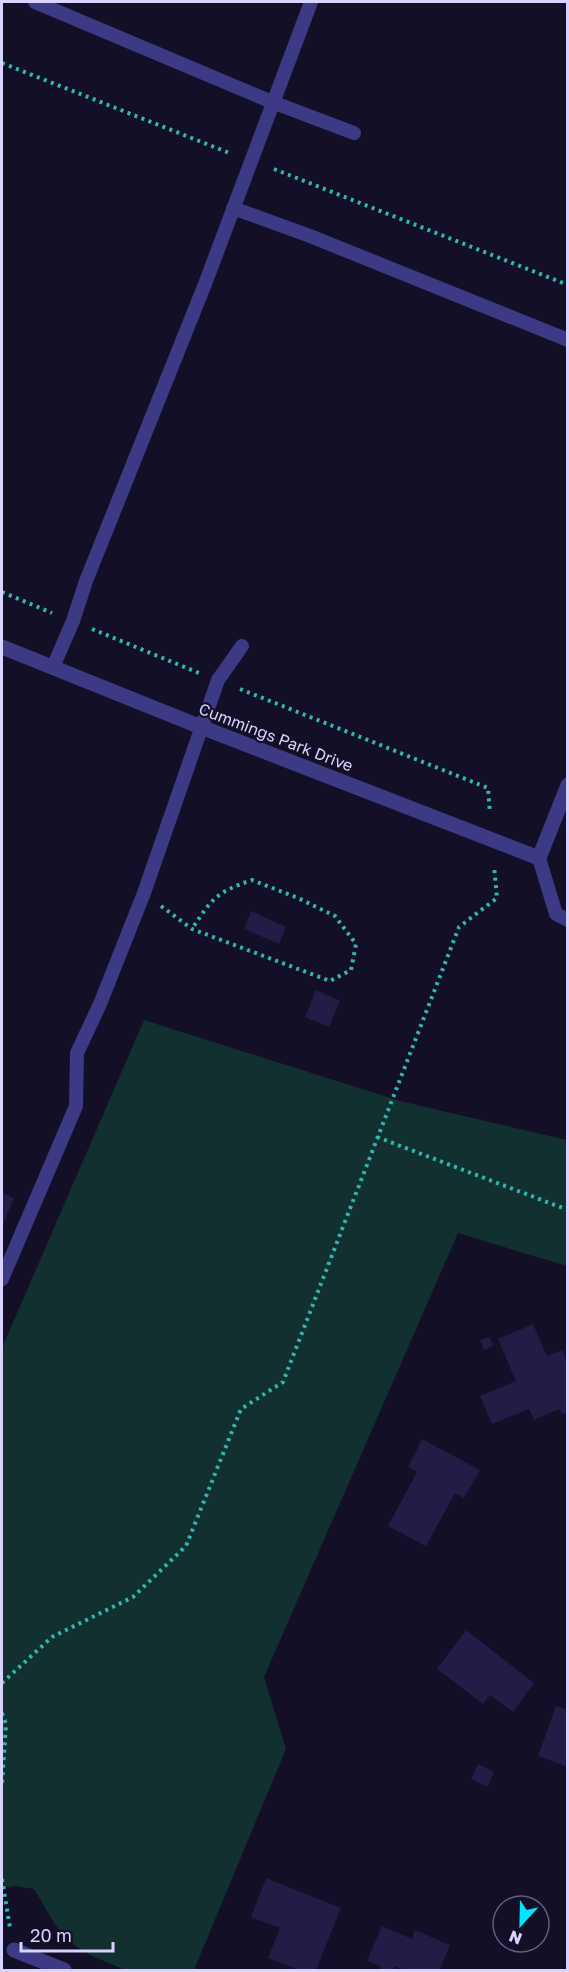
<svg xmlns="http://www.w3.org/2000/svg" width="569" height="1972" font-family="'Golos Text',sans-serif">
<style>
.green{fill:#12302f}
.building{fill:#241b47}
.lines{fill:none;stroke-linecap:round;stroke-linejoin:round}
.path{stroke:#2fb8b0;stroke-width:4;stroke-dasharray:3 4.5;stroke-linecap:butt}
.lane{stroke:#3d3a85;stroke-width:14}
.street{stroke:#3d3a85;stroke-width:15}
.labels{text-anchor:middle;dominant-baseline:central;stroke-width:4.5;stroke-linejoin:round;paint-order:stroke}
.street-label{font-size:16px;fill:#d9d4ff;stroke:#130f26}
</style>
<rect width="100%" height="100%" fill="#130f26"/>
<path class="green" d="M144,1020L400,1101L567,1140V1266L458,1233L264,1677L286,1749L194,1970H125L92,1956L68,1941L54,1923L34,1889L15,1886L2,1888V1348Z"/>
<g class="building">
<path d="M251,911L286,927L279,944L244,929Z"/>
<path d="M316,990L340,1001L329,1027L305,1017Z"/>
<path d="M2,1193L14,1198L2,1227Z"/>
<path d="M533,1324L547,1356L562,1350L568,1364V1412L562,1414L559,1409L534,1420L529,1409L492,1424L480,1396L516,1381L498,1339Z"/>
<path d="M490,1337L493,1346L484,1350L480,1340Z"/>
<path d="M422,1439L480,1470L464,1498L455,1493L426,1546L388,1526L417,1472L408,1467Z"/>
<path d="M466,1630L534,1683L513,1712L490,1695L483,1704L437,1669Z"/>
<path d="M556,1706L568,1710V1767L538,1756Z"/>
<path d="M478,1764L494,1772L487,1787L471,1779Z"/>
<path d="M266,1878L341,1908L316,1970H299L268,1958L280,1928L251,1917Z"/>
<path d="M382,1926L412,1939L415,1930L450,1945L439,1970H404L395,1966L393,1970H379L381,1966L367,1961Z"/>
</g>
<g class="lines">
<g class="path">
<path d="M2,63L232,154"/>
<path d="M274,169L568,285"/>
<path d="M2,592L52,613"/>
<path d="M92,629L199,673"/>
<path d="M240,689L488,788L490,813"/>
<path d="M161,906L192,929L330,981L351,970L356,944L335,916L298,898L252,880C217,892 212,898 192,929"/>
<path d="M377,1137L568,1210"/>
<path d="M2,1683L52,1637L133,1597L186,1546L241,1409L283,1382L459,927L497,898L494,866"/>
<path d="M2,1713L6,1724L2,1785"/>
<path d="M2,1879L10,1928"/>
</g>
<g class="lane">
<path d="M35,2L272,102L354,133"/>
<path d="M233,208L310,236L568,340"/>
<path d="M53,667L73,621L86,581L205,284L311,2"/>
<path d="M539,858L556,914L568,920"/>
<path d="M2,1279L76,1106L77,1053L100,1004L144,893L218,680L242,646"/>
</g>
<g class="street">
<path d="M2,647L201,727L539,858L568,785"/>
<path d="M14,1950L64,1970"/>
</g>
</g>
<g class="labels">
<g class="street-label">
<text transform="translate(276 737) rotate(21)">Cummings Park Drive</text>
</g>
</g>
<rect width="569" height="1972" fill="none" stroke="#d9d4ff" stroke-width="6"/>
<g transform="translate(521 1924) rotate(202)"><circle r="28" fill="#130f26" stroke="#625e7d" stroke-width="1.5"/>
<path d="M0-4.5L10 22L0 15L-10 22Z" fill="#00e5ff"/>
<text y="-9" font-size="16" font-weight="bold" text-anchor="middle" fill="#d9d4ff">N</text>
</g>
<path d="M21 1942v9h92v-9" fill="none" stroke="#d9d4ff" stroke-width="3"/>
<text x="30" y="1942" font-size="18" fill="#d9d4ff" stroke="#130f26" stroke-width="4.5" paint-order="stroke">20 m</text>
</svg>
